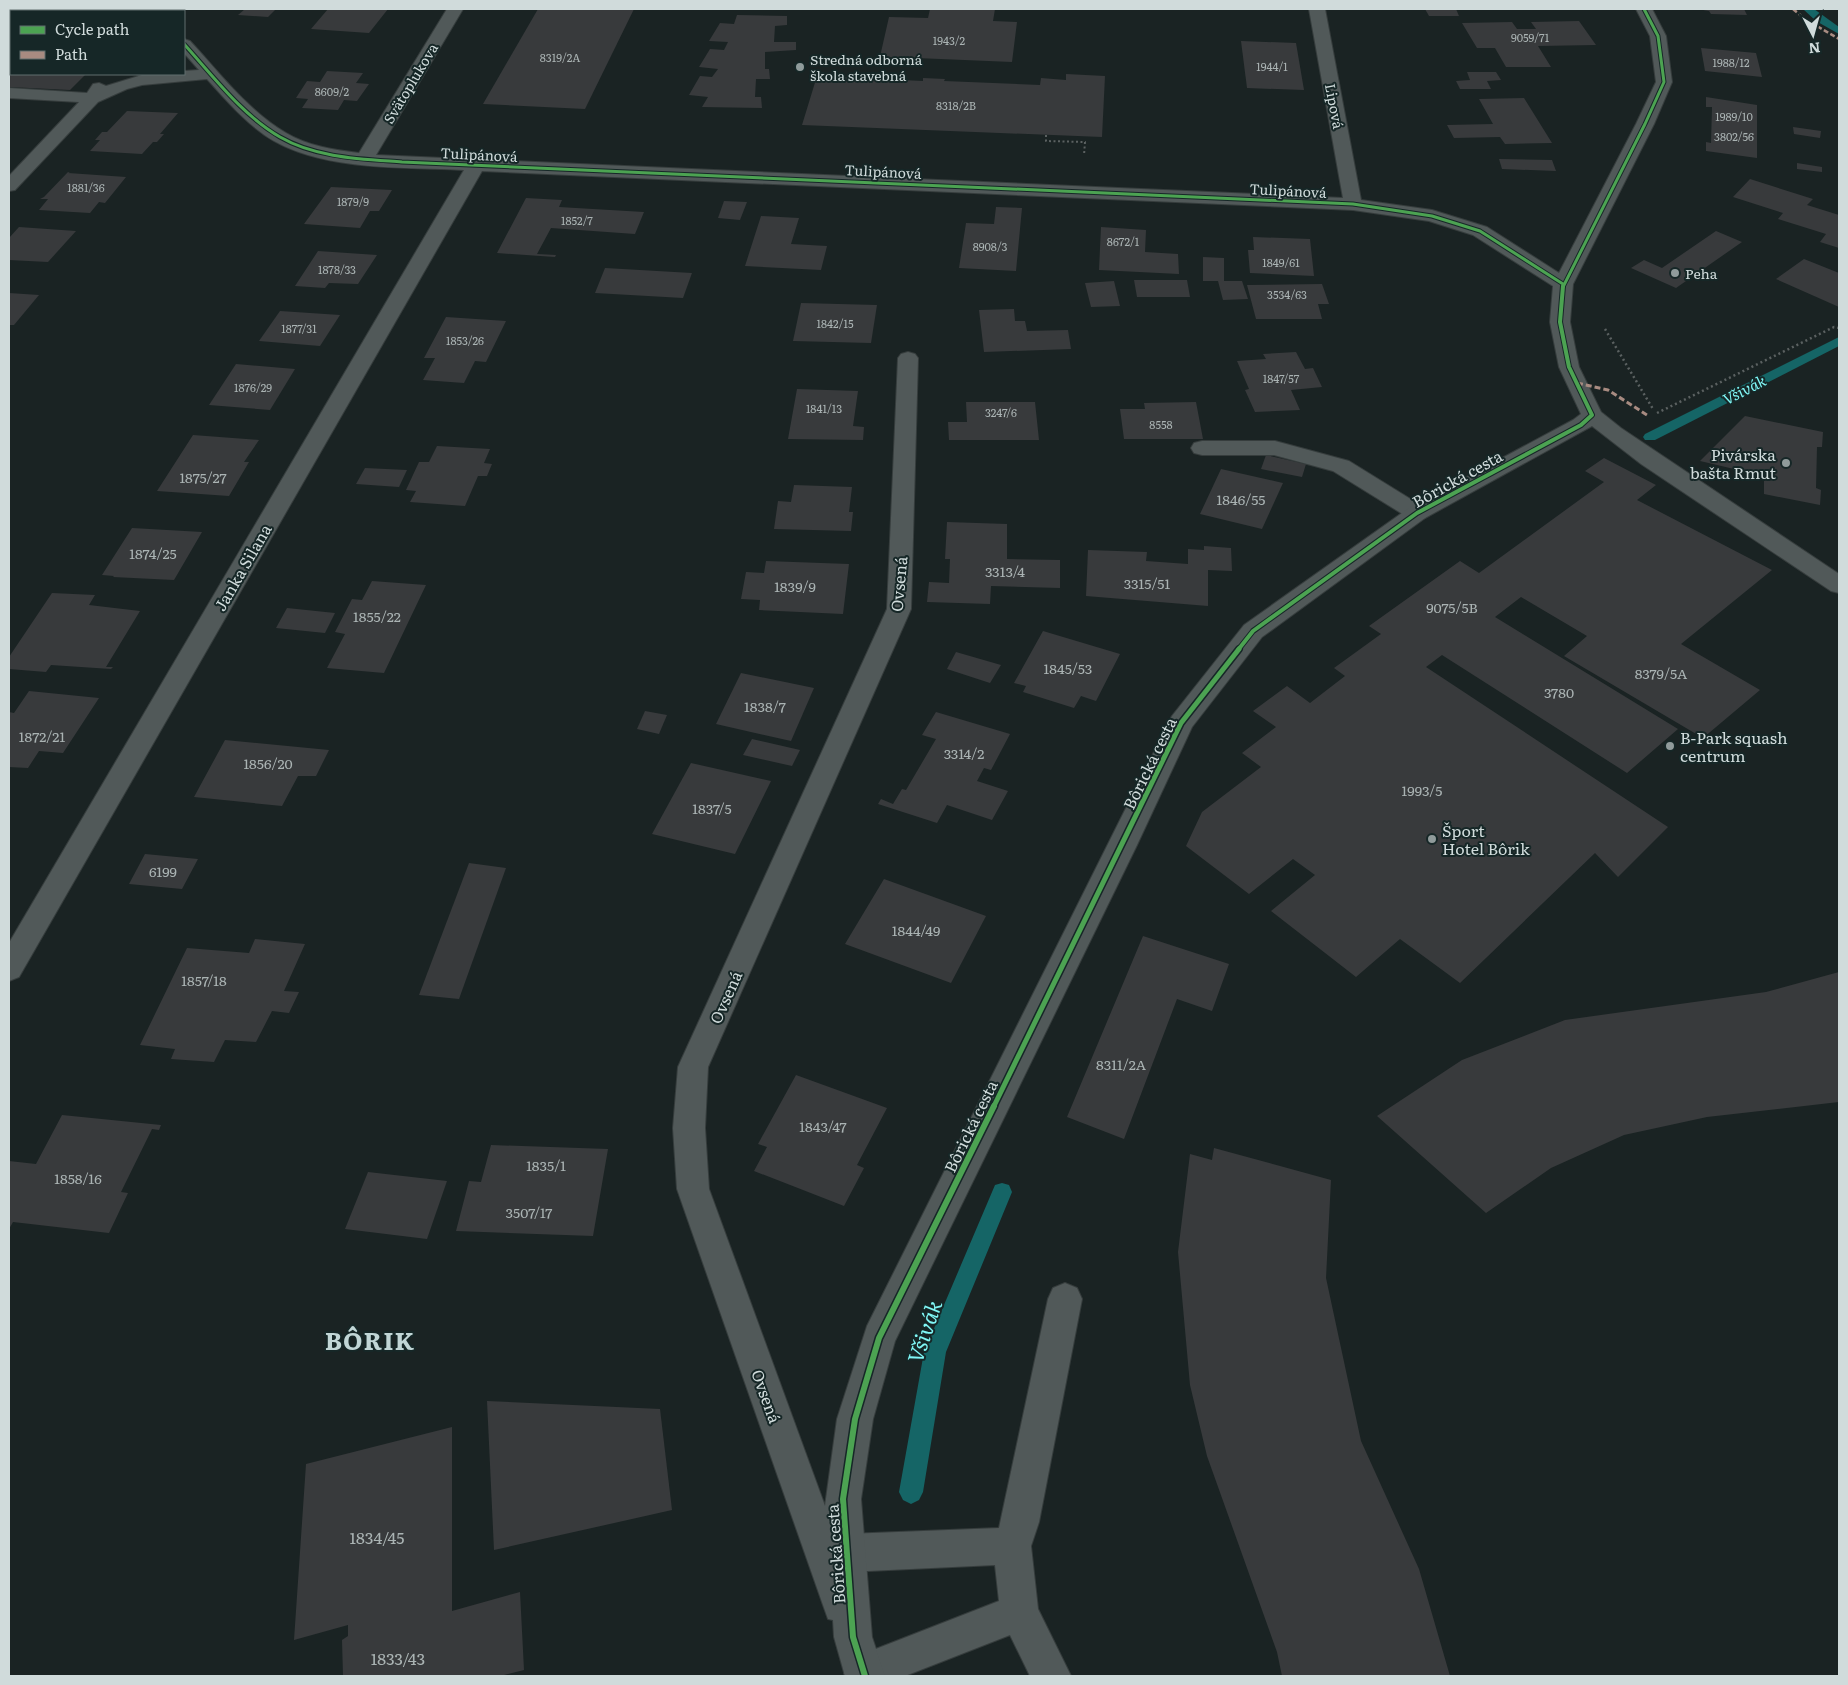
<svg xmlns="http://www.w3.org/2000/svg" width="1848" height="1685" font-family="Literata,serif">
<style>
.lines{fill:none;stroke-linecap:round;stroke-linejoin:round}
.stream{fill:#156566;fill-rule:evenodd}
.building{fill:#383a3c}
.lane-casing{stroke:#363d3d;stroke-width:2}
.street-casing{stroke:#363d3d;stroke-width:2}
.path-far1{stroke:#5b6161;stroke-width:2;stroke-dasharray:2 2.5;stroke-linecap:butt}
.path{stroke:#5b6161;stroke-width:2.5;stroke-dasharray:2 3;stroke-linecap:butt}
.lane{fill:#515959;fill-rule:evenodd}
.street{fill:#515959;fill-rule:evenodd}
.quiet-far1{stroke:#a88b81;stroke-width:2.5;stroke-dasharray:5 2.5;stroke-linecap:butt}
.quiet{stroke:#a88b81;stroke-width:3;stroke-dasharray:6 3;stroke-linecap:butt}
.cycleway-far3-casing{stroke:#162727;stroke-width:5}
.cycleway-far2-casing{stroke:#162727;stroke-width:6}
.cycleway-far1-casing{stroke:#162727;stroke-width:8}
.cycleway-casing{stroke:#162727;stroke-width:9}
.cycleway-far3{stroke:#4ca352;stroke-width:3}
.cycleway-far2{stroke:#4ca352;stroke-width:4}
.cycleway-far1{stroke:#4ca352;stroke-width:5}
.cycleway{stroke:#4ca352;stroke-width:6}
.poi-dot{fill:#909b9b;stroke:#162727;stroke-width:2}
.labels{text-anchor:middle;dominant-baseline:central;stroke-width:4;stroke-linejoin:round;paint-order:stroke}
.far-number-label{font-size:11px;fill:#aab3b3}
.far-poi-label{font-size:14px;fill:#d0dbdb;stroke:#162727;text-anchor:start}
.far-street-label{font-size:14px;fill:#d0dbdb;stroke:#162727}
.number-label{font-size:14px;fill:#aab3b3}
.far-water-label{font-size:15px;font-style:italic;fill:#80f7f6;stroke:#162727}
.poi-label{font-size:16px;fill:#d0dbdb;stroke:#162727;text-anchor:start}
.street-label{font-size:16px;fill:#d0dbdb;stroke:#162727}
.near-number-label{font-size:16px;fill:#aab3b3}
.near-water-label{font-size:21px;font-style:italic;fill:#80f7f6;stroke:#162727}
.near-district-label{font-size:25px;font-weight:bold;letter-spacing:1px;fill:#c1d6d6;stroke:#162727}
</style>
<rect width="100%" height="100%" fill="#1a2323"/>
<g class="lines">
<g class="stream">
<path d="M1803,9H1814L1839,27V34L1816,21Z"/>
<path d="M1839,337V346L1655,440H1645L1643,437L1645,434Z"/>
<path d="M1002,1183L1009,1185L1012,1192L946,1352L923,1492L919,1500L911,1504L903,1500L899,1492L924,1352L995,1185Z"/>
</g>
</g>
<g class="building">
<path d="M245,9H276L268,17L238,15Z"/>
<path d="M328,9H388L369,33L311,29Z"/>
<path d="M538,9H634L585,109L483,104Z"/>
<path d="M930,9H995L993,21L1017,22L1012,62L916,58V62L879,61L889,17L928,18Z"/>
<path d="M1425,9H1456L1459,16H1429Z"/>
<path d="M1703,9H1744L1747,15L1711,14L1709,11L1703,10Z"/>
<path d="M737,15L787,16V25L775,26L774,42H796V50L765,52V69H769L770,79H756L755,97H761L762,108L702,107L708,97L689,95L700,76L712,77L718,69L699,67L710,49L724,50L728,42L709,41L720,23L734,24Z"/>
<path d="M1579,21L1596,45L1538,46L1551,67H1506L1495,48H1477L1462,23L1512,22L1517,29H1536L1531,22Z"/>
<path d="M1241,41L1296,43L1304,90L1247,88Z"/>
<path d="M1701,48L1756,53L1762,77L1705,71Z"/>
<path d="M11,65V74H86L70,90L9,87V68Z"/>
<path d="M327,71L363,73L356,83L369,84L357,101L344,100L338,110L302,108L308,99L296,98L307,81L320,82Z"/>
<path d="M1467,72H1496L1501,80L1487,81L1491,89H1460L1456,81L1470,80Z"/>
<path d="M1066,74L1105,76L1102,137L802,125L817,76L923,81V78L945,79L944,81L1040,85L1041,78L1066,80Z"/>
<path d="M1706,97L1757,105V158L1706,151V142L1711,143L1712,107H1706Z"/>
<path d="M1524,98L1552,143L1505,144L1500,137L1454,138L1447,125L1493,124L1479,99Z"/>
<path d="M127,111L178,113L160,134H164L157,142H153L142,154L90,151L100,140H95L102,132H107Z"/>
<path d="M1793,127L1821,131L1820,138L1794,134Z"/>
<path d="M1499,159L1552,160L1556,171L1502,169Z"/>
<path d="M1797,163L1822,167V172L1797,169Z"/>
<path d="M68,172H70L68,173L126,177L105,203L99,202L90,213L39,210L48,199H40L44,197Z"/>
<path d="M1750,179L1813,199L1807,205L1839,215V248L1820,242L1826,234L1778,219L1783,213L1733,197Z"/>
<path d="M331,187L392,190L379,211H370L360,228L304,224Z"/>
<path d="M526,198L562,200L559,207L644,212L635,234L551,228L537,254L556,255L555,257L497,253Z"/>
<path d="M724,201L747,202L740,220L718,218Z"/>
<path d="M996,207L1022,208L1016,271L959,268L966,223L994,224Z"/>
<path d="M761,216L799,218L791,244L827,246L821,270L745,266Z"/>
<path d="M19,227L76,231L48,262L9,260V238Z"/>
<path d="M1101,227L1146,230L1145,252L1178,254L1179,274L1099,270Z"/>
<path d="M1716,231L1742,242L1676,288L1631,268L1644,260L1662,268Z"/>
<path d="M1253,237L1310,239L1314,276L1250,273L1248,250H1254Z"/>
<path d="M318,251L377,255L358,284L329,283L325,288L295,286Z"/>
<path d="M1203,257L1224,258V281H1242L1248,299L1223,300L1218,281H1203Z"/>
<path d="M1804,259L1839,273V307L1776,279Z"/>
<path d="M605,268L692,273L683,298L595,293Z"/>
<path d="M1134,280H1187L1190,297H1137Z"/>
<path d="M1114,281L1120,306L1091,307L1085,283Z"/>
<path d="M1322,284L1329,304H1318L1322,319H1256L1247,285Z"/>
<path d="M9,293L39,295L14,325H9Z"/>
<path d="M801,303L877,305L871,343L793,341Z"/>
<path d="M1014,309L1015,321H1025L1027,331L1068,330L1071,349L984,352L979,310Z"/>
<path d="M280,311L340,315L320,346L259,341Z"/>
<path d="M446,317L506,321L486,362L475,361L464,383L423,380L435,358H424Z"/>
<path d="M1296,352L1305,369L1313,368L1322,387L1291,390L1300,410L1255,412L1245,390L1249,389L1237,361L1266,359L1263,354Z"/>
<path d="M236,364L295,369L270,410L209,405Z"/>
<path d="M797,389L858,391L853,426L864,427L863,440L788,439Z"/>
<path d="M966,402H1035L1039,440H949L948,422H967Z"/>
<path d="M1196,402L1203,439H1124L1120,409H1145L1144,403Z"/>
<path d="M1745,416L1823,432L1822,447H1817L1816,488L1821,490L1820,505L1764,494V476L1700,461Z"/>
<path d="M193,435L259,440L244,462H249L229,496L157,491Z"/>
<path d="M437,446L490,449L484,463L492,464L487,476H478L465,506L410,502L416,491L406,490L419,462H429Z"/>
<path d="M1266,455L1306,464L1302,477L1261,469Z"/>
<path d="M1604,458L1656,485L1637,500L1772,570L1681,644L1760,690L1703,738L1564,656L1587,636L1521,597L1495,617L1678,729L1627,773L1442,655L1426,667L1668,827L1618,877L1595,853L1460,983L1400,939L1356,977L1271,911L1315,875L1293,859L1249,894L1186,846L1202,812L1261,767L1242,753L1276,727L1253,711L1287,686L1310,703L1345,676L1334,668L1381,634L1369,626L1460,561L1479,573L1604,482L1585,471Z"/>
<path d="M365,468L407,470L399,487L356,484Z"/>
<path d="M1221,469L1283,483L1262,529L1200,514Z"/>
<path d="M794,485L852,487L849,512H853L851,531L774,529L778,501L791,502Z"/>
<path d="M947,522L1007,524V559L1060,560V588L991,586L990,604L927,602L929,582L949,583L950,559H945Z"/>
<path d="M132,528L202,532L174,580L113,577L114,576L102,575Z"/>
<path d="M1204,546L1231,548L1232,571L1208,570V606L1086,596L1088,550L1147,552L1146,561L1188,564V549L1204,550Z"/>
<path d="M766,561L849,564L843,614L759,610L760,600L741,599L746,572L764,573Z"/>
<path d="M372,581L426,585L384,673L327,668L345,634L335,632L352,599L362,600Z"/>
<path d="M52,593L95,595L89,605L140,611L106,667H113L111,669L51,665L46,672L9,669V657Z"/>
<path d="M287,608L335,613L325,633L276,628Z"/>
<path d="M1043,631L1120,654L1096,701L1081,696L1074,708L1023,692L1026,686L1014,683Z"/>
<path d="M956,652L1001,665L990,683L947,669Z"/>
<path d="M741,673L814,688L791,741L716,724Z"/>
<path d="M29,691L99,698L63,753L39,751L28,768L9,767V712L14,713Z"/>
<path d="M645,711L667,715L659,734L637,729Z"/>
<path d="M936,712L1010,734L991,770L984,768L977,781L1008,791L992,820L947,805L937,823L878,804L881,799L893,804L902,789L906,790L936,739L922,735Z"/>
<path d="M752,739L800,750L792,766L743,755Z"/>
<path d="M225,740L329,750L316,776H298L282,806L194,797Z"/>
<path d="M691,763L771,781L735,854L652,834Z"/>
<path d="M145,854L198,859L182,889L129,884Z"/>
<path d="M469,863L506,868L459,999L419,995Z"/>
<path d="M884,879L986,916L951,983L845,944Z"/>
<path d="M1143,936L1229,964L1212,1011L1177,999L1124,1139L1067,1117Z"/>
<path d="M255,939L305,944L284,991L299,992L289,1013L272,1011L256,1042L225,1040L214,1062L171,1059L175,1049L140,1045L187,948L249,953Z"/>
<path d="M1839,972V1102L1707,1117L1624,1135L1551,1168L1486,1213L1377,1116L1462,1060L1565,1020L1766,992Z"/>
<path d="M796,1075L887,1108L857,1165L864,1168L844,1206L754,1171L767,1147L758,1144Z"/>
<path d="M62,1115L161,1125L159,1130L152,1129L121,1192L128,1193L109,1233L13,1222L9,1229V1161L36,1164Z"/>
<path d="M491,1145L608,1149L593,1236L456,1231L469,1181L481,1182Z"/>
<path d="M1214,1148L1331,1180L1326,1278L1361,1441L1419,1569L1450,1676H1282L1277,1652L1207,1456L1190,1385L1178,1252L1190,1154L1212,1160Z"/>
<path d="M368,1172L447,1181L427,1239L345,1229Z"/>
<path d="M487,1401L660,1409L672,1510L494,1550Z"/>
<path d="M452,1427V1611L520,1592L524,1670L500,1676H343L342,1640L348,1636V1625L294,1640L306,1464Z"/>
</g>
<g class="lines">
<g class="lane-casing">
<g id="lane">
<path d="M1202,441H1275L1349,461L1425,508L1428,513L1425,518L1417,520L1409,518L1333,471L1274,455H1202L1194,453L1191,448L1194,443Z"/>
<path d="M1065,1283L1077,1288L1082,1299L1039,1522L1031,1546L1038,1609L1071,1676H1030L1010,1635L905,1676H846L844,1673L850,1659L999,1601L995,1565L847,1572L834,1566L828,1553L834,1540L847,1534L999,1528L1048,1299L1053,1288Z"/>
</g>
</g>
<g class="street-casing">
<g id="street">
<path d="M141,9H158L160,11H143Z"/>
<path d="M447,9H463L376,155L1343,198L1309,9H1325L1361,200L1432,210L1487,227L1559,273L1636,124L1656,82L1650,36L1636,9H1652L1666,36L1672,82L1654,124L1573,284L1570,322L1579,367L1601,412L1621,428L1839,574V593L1831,591L1641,464L1592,426L1425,518L1262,637L1192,727L1137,845L895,1341L873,1419L861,1499L872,1637L885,1676H845L834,1637L833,1620L828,1619L823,1605L677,1189L673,1128L678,1067L887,609L898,358L901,354L908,352L915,354L918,358L911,609L708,1067L705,1128L709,1189L825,1506L837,1419L867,1326L1172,716L1244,625L1409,508L1573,420L1581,414L1559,367L1550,322L1553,286L1473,235L1429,221L1353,210L482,171L19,977L9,981V943L464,170C405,167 327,171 274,141C248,126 227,101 207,79L142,85L127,89L98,102L15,190L9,191V176L79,102L9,98V88L87,93L93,84L99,83L106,86L142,75L184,74V71L199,70L184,53V39L190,41C219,72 248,111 286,133C308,146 334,150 359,153Z"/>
</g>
</g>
<g class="path-far1">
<path d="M19,9L66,11"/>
<path d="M1046,135V141L1085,142L1084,155"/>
</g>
<g class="path">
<path d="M1605,329L1653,409"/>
<path d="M1657,413L1834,327L1839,328"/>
</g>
<use href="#lane" class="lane"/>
<use href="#street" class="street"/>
<path class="quiet-far1" d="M1793,9L1805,19L1839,39"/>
<path class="quiet" d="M1577,383L1608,390L1647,415"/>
<g class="cycleway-far3-casing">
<g id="cycleway-far3">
<path d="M184,44C213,76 242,115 280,137C316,158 362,159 402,162L1353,204L1432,216L1480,231L1563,284"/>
<path d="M1563,287L1645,124L1664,82L1658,36L1644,9"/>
</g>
</g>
<g class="cycleway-far2-casing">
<path id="cycleway-far2" d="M1238,650L1253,631L1417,513L1581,425L1592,415L1569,367L1560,322L1563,286"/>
</g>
<g class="cycleway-far1-casing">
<path id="cycleway-far1" d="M993,1108L1181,723L1239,649"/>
</g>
<g class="cycleway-casing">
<path id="cycleway" d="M865,1676L853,1637L843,1499L855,1419L879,1338L994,1106"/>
</g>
<use href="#cycleway-far3" class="cycleway-far3"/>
<use href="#cycleway-far2" class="cycleway-far2"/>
<use href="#cycleway-far1" class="cycleway-far1"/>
<use href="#cycleway" class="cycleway"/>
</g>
<g class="poi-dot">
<circle cx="800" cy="67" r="5"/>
<circle cx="1675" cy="273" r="5"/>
<circle cx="1786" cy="463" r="5"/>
<circle cx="1670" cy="746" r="5"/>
<circle cx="1432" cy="839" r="5"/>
</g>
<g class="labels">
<g class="far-number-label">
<text x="1530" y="37">9059/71</text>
<text x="949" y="40">1943/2</text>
<text x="560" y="57">8319/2A</text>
<text x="1731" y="62">1988/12</text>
<text x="1272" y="66">1944/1</text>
<text x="332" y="91">8609/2</text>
<text x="956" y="105">8318/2B</text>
<text x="1734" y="116">1989/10</text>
<text x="1734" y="136">3802/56</text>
<text x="86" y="187">1881/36</text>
<text x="353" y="201">1879/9</text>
<text x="577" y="220">1852/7</text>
<text x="1123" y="241">8672/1</text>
<text x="990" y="246">8908/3</text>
<text x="1281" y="262">1849/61</text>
<text x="337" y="269">1878/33</text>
<text x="1287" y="294">3534/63</text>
<text x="835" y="323">1842/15</text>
<text x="299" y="328">1877/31</text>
<text x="465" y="340">1853/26</text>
<text x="1281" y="378">1847/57</text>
<text x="253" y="387">1876/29</text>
<text x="824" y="408">1841/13</text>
<text x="1001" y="412">3247/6</text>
<text x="1161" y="424">8558</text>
</g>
<g class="far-poi-label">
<text x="810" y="59">Stredná odborná<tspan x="810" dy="16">škola stavebná</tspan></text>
<text x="1685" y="273">Peha</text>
</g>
<g class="far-street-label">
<text transform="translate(410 83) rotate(-59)">Svätoplukova</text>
<text transform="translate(1335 106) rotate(79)">Lipová</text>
<text transform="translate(479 154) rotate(3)">Tulipánová</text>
<text transform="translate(883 171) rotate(3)">Tulipánová</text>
<text transform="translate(1288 190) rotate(3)">Tulipánová</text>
</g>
<g class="number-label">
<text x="203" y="477">1875/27</text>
<text x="1241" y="499">1846/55</text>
<text x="153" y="553">1874/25</text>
<text x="1005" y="571">3313/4</text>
<text x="1147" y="583">3315/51</text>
<text x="795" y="586">1839/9</text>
<text x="1452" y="607">9075/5B</text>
<text x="377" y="616">1855/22</text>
<text x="1068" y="668">1845/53</text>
<text x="1661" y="673">8379/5A</text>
<text x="1559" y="692">3780</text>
<text x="765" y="706">1838/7</text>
<text x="42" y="736">1872/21</text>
<text x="964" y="753">3314/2</text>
<text x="268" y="763">1856/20</text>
<text x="1422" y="790">1993/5</text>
<text x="712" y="808">1837/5</text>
<text x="163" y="871">6199</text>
<text x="916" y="930">1844/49</text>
<text x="204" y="980">1857/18</text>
<text x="1121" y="1064">8311/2A</text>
<text x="823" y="1126">1843/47</text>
<text x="546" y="1165">1835/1</text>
<text x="78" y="1178">1858/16</text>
<text x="529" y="1212">3507/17</text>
</g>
<g class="far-water-label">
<text transform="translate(1744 389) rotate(-27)">Všivák</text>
</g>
<g class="poi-label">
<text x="1776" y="454" text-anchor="end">Pivárska<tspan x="1776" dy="18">bašta Rmut</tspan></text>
<text x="1680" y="737">B-Park squash<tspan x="1680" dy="18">centrum</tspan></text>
<text x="1442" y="830">Šport<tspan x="1442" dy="18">Hotel Bôrik</tspan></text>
</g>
<g class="street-label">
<text transform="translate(1457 478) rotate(-29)">Bôrická cesta</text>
<text transform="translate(242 567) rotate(-60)">Janka Silana</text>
<text transform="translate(898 584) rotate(-85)">Ovsená</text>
<text transform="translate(1149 763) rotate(-64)">Bôrická cesta</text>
<text transform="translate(725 997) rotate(-66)">Ovsená</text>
<text transform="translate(970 1126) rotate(-64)">Bôrická cesta</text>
<text transform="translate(767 1396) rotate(70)">Ovsená</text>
<text transform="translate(835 1554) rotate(-94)">Bôrická cesta</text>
</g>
<g class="near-number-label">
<text x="377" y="1537">1834/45</text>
<text x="398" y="1658">1833/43</text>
</g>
<g class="near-water-label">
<text transform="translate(923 1331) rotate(-71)">Všivák</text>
</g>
<g class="near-district-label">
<text x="370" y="1339">BÔRIK</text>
</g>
</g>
<rect width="1848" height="1685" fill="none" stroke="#d0dbdb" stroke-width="20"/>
<rect x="10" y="10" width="175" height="65" fill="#162727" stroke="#606f6f"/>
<rect x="20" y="26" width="25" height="8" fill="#4ca352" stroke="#606f6f"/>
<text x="55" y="35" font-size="15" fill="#d0dbdb">Cycle path</text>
<rect x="20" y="51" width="25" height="8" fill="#a88b81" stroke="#606f6f"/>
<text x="55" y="60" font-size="15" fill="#d0dbdb">Path</text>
<g transform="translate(1813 35) rotate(174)" stroke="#162727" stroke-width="4" paint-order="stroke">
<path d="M0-4L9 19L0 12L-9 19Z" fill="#d0dbdb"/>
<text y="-8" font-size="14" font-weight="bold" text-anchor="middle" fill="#d0dbdb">N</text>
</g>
</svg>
